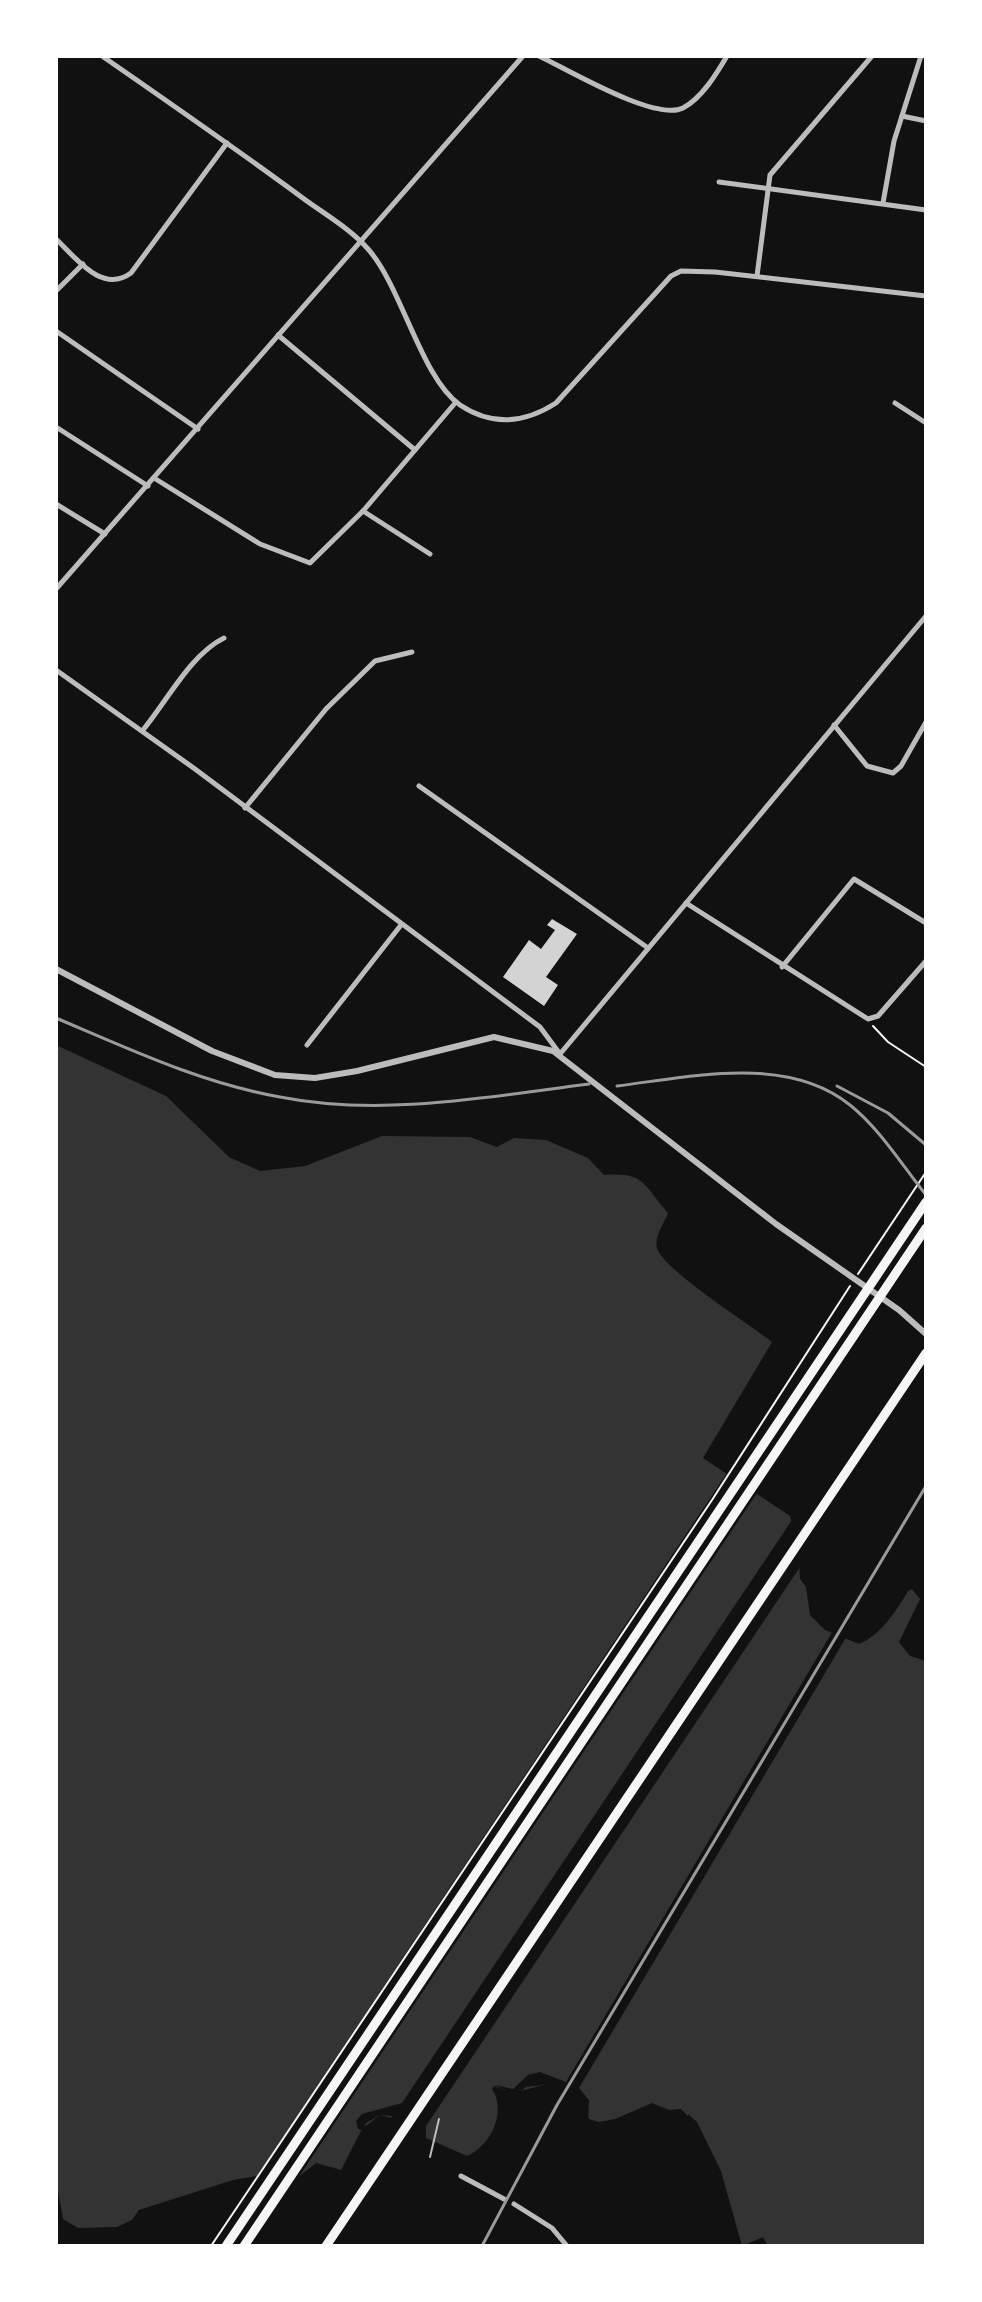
<svg xmlns="http://www.w3.org/2000/svg" width="982" height="2302" font-family="Cabin,sans-serif">
<style>
.water{fill:#333}
.pier{fill:#111}
.building{fill:#d3d3d3}
.lines{fill:none;stroke-linecap:round;stroke-linejoin:round}
.path{stroke:#f5f5f5;stroke-width:2}
.service{stroke:#bcbcbc;stroke-width:2}
.minor{stroke:#bcbcbc;stroke-width:5}
.tertiary{stroke:#bcbcbc;stroke-width:6}
.motorway{stroke:#f5f5f5;stroke-width:9}
.rail{stroke:#9a9a9a;stroke-width:3}
</style>
<rect width="100%" height="100%" fill="#111"/>
<path class="water" d="M56,1045L166,1096L229,1157L260,1171L305,1166L382,1136L470,1137L497,1147L514,1138L546,1140L588,1158L604,1175C646,1172 643,1185 668,1213C664,1224 654,1236 657,1248C662,1269 751,1325 772,1342L703,1458L790,1516L798,1543L800,1579L806,1587L810,1615L825,1630L859,1644C880,1636 897,1610 908,1591L912,1589L920,1599L899,1642L910,1656L926,1661V2246H768L763,2237L742,2246L692,2120L681,2109L669,2110L652,2103L615,2119L599,2122L589,2119L581,2099L556,2082L512,2093L494,2086L492,2089C507,2111 491,2146 467,2156L426,2138V2127L380,2115L362,2129L341,2170L316,2163L297,2178L236,2186L145,2214L117,2227L78,2228L63,2219L56,2180Z"/>
<g class="pier">
<path d="M729,1470L759,1490L294,2184L270,2193H222L130,2223L139,2210L233,2180L257,2176Z"/>
<path d="M794,1517L801,1543L802,1564L422,2132L390,2120L392,2116L380,2115L366,2123L364,2131L358,2129L356,2121L362,2114L402,2103Z"/>
<path d="M834,1629L847,1636L579,2088L589,2100L588,2123L578,2100L553,2084L526,2087L515,2096L495,2085L513,2089L528,2075L540,2072L566,2082Z"/>
<path d="M688,2114L697,2122L721,2171L742,2246H738L731,2236L715,2199L713,2172L691,2131Z"/>
</g>
<path class="building" d="M552,919L577,934L546,977L558,985L544,1006L503,977L529,940L541,949L555,930L547,925Z"/>
<g class="lines">
<g class="path">
<path d="M873,1026L888,1042L926,1067"/>
<path d="M858,1274L926,1172"/>
<path d="M211,2246L712,1500L850,1286"/>
</g>
<path class="service" d="M430,2157L439,2119"/>
<g class="minor">
<path d="M102,56C167,101 232,146 296,193C319,211 349,227 368,249C402,287 421,378 460,405C493,427 525,423 556,403L671,276L681,271L715,272L926,296"/>
<path d="M539,56C567,69 655,122 683,108C702,98 717,73 727,56"/>
<path d="M902,116L926,121"/>
<path d="M719,182L926,210"/>
<path d="M883,203L894,141L921,56"/>
<path d="M56,239C77,259 102,294 131,273L227,143"/>
<path d="M757,276L770,175L872,56"/>
<path d="M56,291L83,264"/>
<path d="M56,331L198,429"/>
<path d="M278,335L415,450"/>
<path d="M895,403L926,423"/>
<path d="M56,427L148,486"/>
<path d="M154,478L260,544L310,563L363,511L456,402"/>
<path d="M56,504L105,534"/>
<path d="M363,511L430,554"/>
<path d="M56,589L523,56"/>
<path d="M56,670L195,769L540,1027L560,1054L926,616"/>
<path d="M834,725L867,766L893,773L901,766L926,722"/>
<path d="M143,730C167,701 191,654 224,638"/>
<path d="M419,786L648,948"/>
<path d="M245,808L326,709L375,661L412,652"/>
<path d="M686,903L868,1019L878,1016L926,961"/>
<path d="M782,967L854,879L926,923"/>
<path d="M307,1045L401,925"/>
<path d="M461,2176L504,2199"/>
<path d="M514,2204L552,2228L567,2246"/>
</g>
<path class="tertiary" d="M56,969L212,1051L275,1075L315,1078L357,1071L494,1037L553,1051L776,1224L899,1310L926,1334"/>
<g class="motorway">
<path d="M226,2246L926,1202"/>
<path d="M244,2246L926,1228"/>
<path d="M326,2246L926,1353"/>
</g>
<g class="rail">
<path d="M56,1018C129,1049 201,1083 280,1097C381,1117 487,1097 589,1084"/>
<path d="M617,1086C690,1077 787,1054 850,1105C880,1129 902,1165 926,1195"/>
<path d="M837,1086L888,1113L926,1145"/>
<path d="M482,2246L557,2105L926,1486"/>
</g>
</g>
<rect width="982" height="2302" fill="none" stroke="#ffffff" stroke-width="116"/>
</svg>
